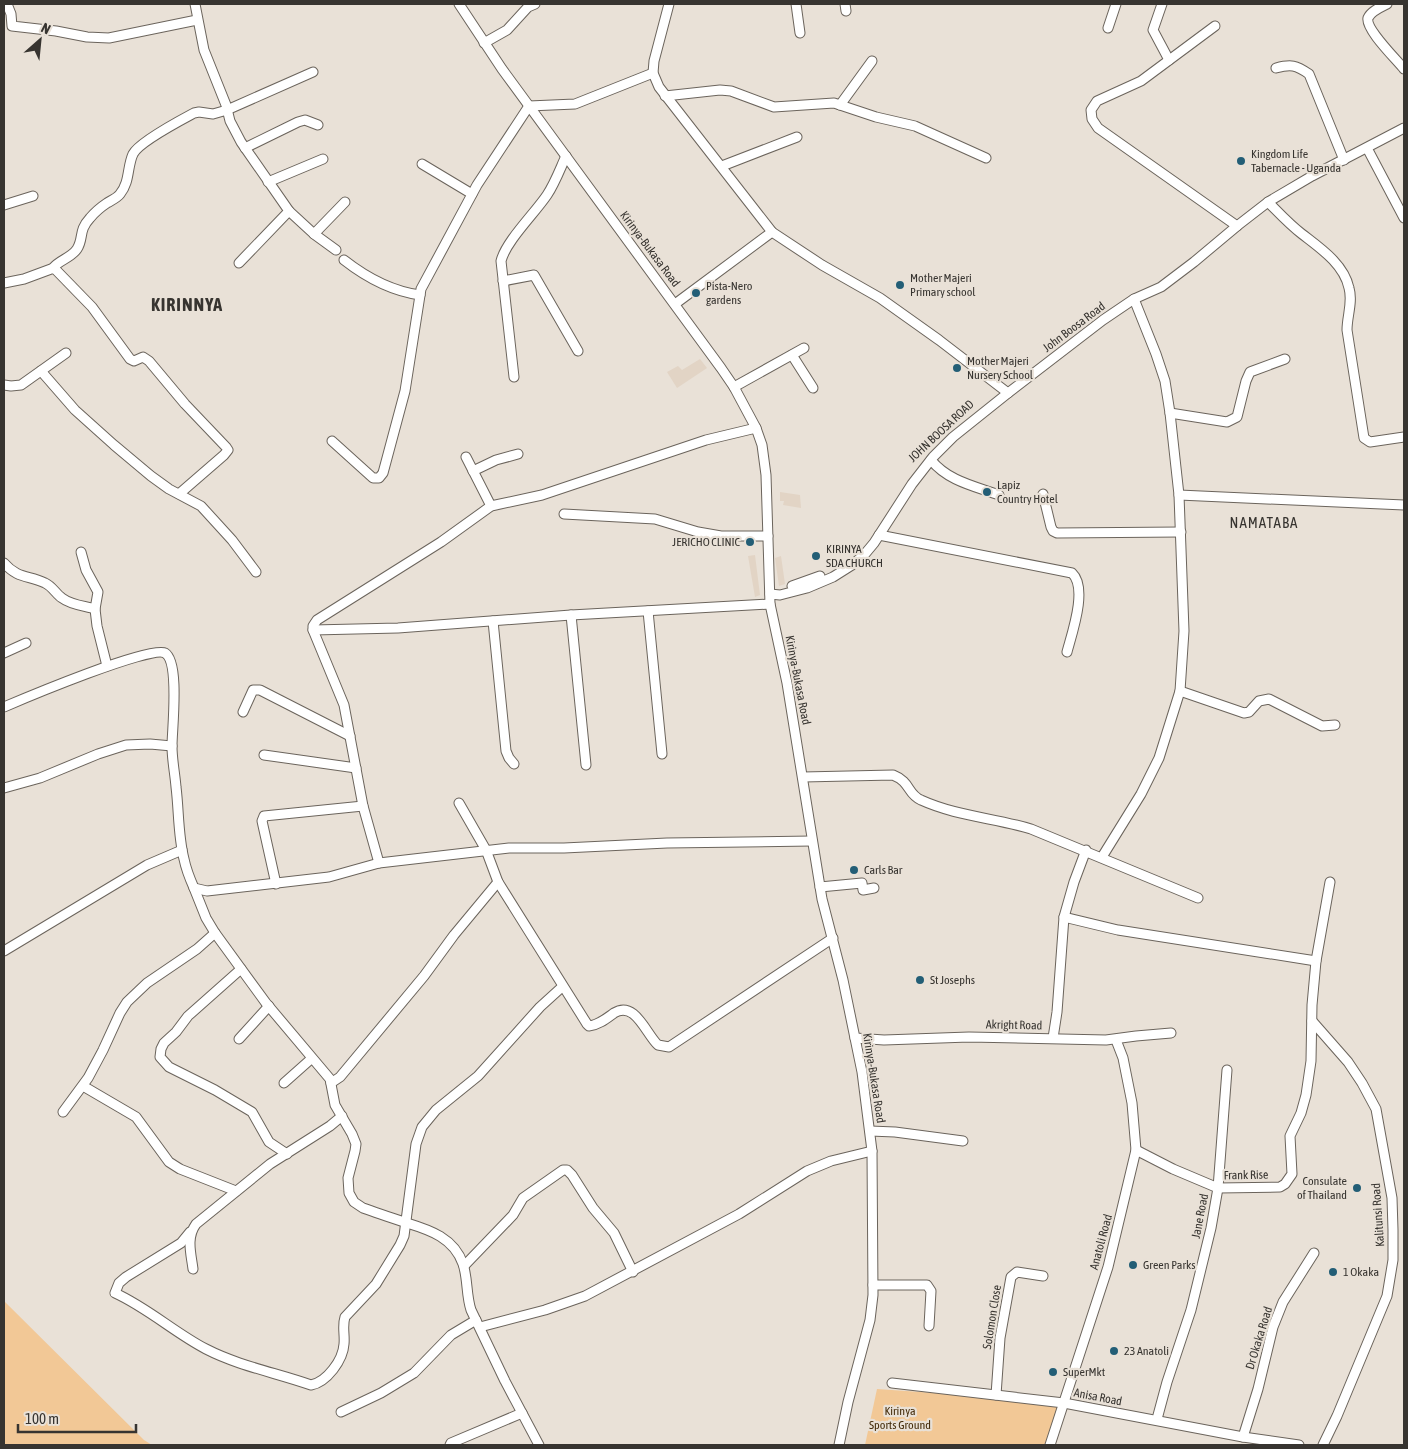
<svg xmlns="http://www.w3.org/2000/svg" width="1408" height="1449" font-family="'Asap Condensed',sans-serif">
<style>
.built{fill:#e2d4c5}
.green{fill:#f2c896}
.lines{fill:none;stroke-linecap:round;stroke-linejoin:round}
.minor-casing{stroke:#6b645c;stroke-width:11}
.minor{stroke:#fff;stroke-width:9}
.poi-dot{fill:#235e76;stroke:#e9e1d7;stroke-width:2}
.labels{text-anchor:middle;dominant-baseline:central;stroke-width:4.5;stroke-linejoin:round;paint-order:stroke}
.poi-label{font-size:12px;fill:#373430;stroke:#e9e1d7;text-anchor:start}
.street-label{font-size:12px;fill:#373430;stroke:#e9e1d7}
.park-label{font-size:12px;fill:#442c0a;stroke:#e9e1d7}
.quarter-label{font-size:15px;letter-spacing:1px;fill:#373430;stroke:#e9e1d7}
.district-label{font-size:18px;font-weight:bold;letter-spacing:1px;fill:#373430;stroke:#e9e1d7}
</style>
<rect width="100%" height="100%" fill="#e9e1d7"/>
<g class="built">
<path d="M700,359L707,368L677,388L667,372L678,366L682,370Z"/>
<path d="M780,492L800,495L801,508L783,505L784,501H780Z"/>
<path d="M755,555L760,595L755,597L748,556Z"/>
<path d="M781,556L785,584L779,586L775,558Z"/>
</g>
<g class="green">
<path d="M4,1301L144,1440L152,1445H4Z"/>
<path d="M877,1389L1063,1402L1046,1445H865Z"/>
</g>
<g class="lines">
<g class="minor-casing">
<g id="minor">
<path d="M7,4L11,14L12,26L56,31L87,37L109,38L197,20"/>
<path d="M195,4L204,50L226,105L230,121L241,142L289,211L239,263"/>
<path d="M459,4L502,69L721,368L734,387L756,428L762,445L766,475L770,604L787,683L822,899L843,980L862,1072L872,1151L873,1295L870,1320L848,1402L839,1445"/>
<path d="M669,4L654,61L653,73L659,87L772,232L822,265L880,298L939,340L1008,393"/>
<path d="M796,4L800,33"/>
<path d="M845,4L846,11"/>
<path d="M1162,4L1153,30L1169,60"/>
<path d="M1387,4C1381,7 1371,11 1368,18C1365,29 1397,60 1404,69"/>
<path d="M1215,26L1141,81L1097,101L1091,110L1092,119L1098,128L1237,226"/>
<path d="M1108,28L1116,4"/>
<path d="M484,43L507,30L528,7L535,4"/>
<path d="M1276,68C1291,64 1296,65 1309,74L1344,160"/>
<path d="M665,96L720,90L731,91L774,107L834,103L876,117L915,126L986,158"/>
<path d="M840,105L872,61"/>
<path d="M245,148L298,122L305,120L318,125"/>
<path d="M1367,148L1404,218"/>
<path d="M422,164L472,194"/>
<path d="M722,166L797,137"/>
<path d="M268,182L323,159"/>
<path d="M1268,202C1279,213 1290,225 1302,234C1320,248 1344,264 1349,288C1353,302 1347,316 1347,330L1364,438L1370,442L1404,437"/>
<path d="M4,205L33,196"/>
<path d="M289,211L314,234L345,202"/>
<path d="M314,234L336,250"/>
<path d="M344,260C367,278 391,291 420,295"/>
<path d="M53,268C59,260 71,258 77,249C84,238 78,231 90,218C95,212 101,207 107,203C112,200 117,198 120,194C130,182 127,167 133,154C139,142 181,120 194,113L199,112L213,114L227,110L313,72"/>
<path d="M503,281L534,275L578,351"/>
<path d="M4,283L24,279L51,269H55L92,307L130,359L134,361L143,357L149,361L185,404L226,447L228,450L224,455L179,494"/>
<path d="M675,304L772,232"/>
<path d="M792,355L813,388"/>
<path d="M41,371L75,410L114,445L151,476L169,489L201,506L232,540L256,572"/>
<path d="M514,377L501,261C506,241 535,213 547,195C555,183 560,169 566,156"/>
<path d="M4,385L11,386L21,385L66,353"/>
<path d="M734,387L804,348"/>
<path d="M1170,413L1227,422L1237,417L1246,381L1250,372L1285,359"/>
<path d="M332,441L373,478H379L383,473L405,391L421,289L477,185L529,106L575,104L653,73"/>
<path d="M466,457L491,506"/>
<path d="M931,460C948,481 974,486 999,495"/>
<path d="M473,471L496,460L518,454"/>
<path d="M1043,494L1051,527L1053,531L1057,533L1181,532"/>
<path d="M1179,495L1404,505"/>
<path d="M564,514L655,519L698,532L721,536H768"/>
<path d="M879,535L1072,573C1088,588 1072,633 1067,652"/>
<path d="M81,552L86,570L98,592L95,609L97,626L107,666"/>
<path d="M4,563C18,579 28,575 45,583C52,586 56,594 62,598C71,605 85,606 95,609"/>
<path d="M792,586L820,576"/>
<path d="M770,594L780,595L807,588L833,577L852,565L864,555L874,543L912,484L933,457L953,437L1008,393L1103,320L1134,299L1161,287L1194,262L1237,226L1268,202L1312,176L1404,128"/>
<path d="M648,611L662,754"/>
<path d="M571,615L586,765"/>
<path d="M493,621L506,751L509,758L514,764"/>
<path d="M313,630L398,628L571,615L770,604"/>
<path d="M4,653L26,643"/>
<path d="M1180,691L1244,713L1249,712L1259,701L1269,699L1322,726L1335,725"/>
<path d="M4,707C25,698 151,645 165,653C180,662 172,729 172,746C172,760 175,774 176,787C179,811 178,836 184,859C186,869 190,879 194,888L207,891L329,877L379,863L509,848H564L667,843L812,841"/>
<path d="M243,712L253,690H260L350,736"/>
<path d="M264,755L356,768"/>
<path d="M803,777L893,775C911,782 907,794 921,800C956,816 995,818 1031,829L1198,898"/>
<path d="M4,788L40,778L98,754L126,745L150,744L172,746"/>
<path d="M459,803L486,850L498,882L587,1024L589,1026C599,1025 607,1018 614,1013C635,1000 646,1034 658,1045L669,1047L833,938"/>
<path d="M1102,857L1141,794L1159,758L1180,691L1184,631L1179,495L1170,413L1165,381L1156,354L1134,299"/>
<path d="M379,863L363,806L344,705L313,630V626L317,620L441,542L491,506L542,495L706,440L756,428"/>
<path d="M276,884L262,821L264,816L363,806"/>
<path d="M820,887L862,883L863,890L874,888"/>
<path d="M194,888L206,918L215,933L266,1003L330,1079L335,1105L352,1134L356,1144L355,1151L348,1178L349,1193L354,1202L363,1208C377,1213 392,1218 407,1223C430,1230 454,1238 463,1264C468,1279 466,1295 471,1310L505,1381L539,1445"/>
<path d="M1064,917L1118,930L1316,961"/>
<path d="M4,951L147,865L182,850"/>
<path d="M241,969L188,1016L176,1032L164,1043L161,1049L160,1057L169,1067L215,1090L252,1112L269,1142L287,1154"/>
<path d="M1312,1021L1348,1062L1362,1083L1376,1109L1392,1198L1393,1230V1260L1387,1296L1337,1416L1323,1445"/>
<path d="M855,1038L884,1040L969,1037L1106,1040L1136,1036L1171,1033"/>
<path d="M1053,1038L1057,1012L1064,917L1074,882L1086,850"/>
<path d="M239,1039L269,1006"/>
<path d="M284,1083L311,1059"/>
<path d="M331,1083L340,1077L424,976L454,935L498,882"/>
<path d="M83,1086L136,1117L169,1162L180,1169L236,1191"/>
<path d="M63,1112L88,1078L103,1050L120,1013L127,1002L147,983L197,949L215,933"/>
<path d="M870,1131L895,1132L963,1141"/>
<path d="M1136,1150L1173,1169L1218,1188L1280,1187L1285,1184L1292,1174L1290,1136L1301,1113L1306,1095L1311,1061L1312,1005L1316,961L1330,882"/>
<path d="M190,1232L181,1243L126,1277L119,1283L115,1293C148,1308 175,1333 206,1349C239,1366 277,1373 311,1385C327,1382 343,1360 344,1344C345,1335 342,1326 345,1317L376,1284L400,1245L404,1236L416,1144L422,1127L436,1110L478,1076L540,1007L562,987"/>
<path d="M464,1266L513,1215L523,1198L563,1170H567L572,1175L593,1208L614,1233L633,1272"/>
<path d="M193,1269C191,1253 186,1238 196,1224L270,1164L330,1126L342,1116"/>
<path d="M873,1285H927L931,1291L929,1326"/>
<path d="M480,1327L545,1310L585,1296L739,1214L807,1171L831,1161L872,1151"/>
<path d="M892,1383L1064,1403L1243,1437L1299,1445"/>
<path d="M996,1395L1000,1338L1011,1277L1017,1272L1043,1276"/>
<path d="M341,1412L381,1393L414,1373L451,1335L476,1320"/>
<path d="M1157,1419L1167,1382L1191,1310L1211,1228L1218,1188L1227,1070"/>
<path d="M1243,1437L1258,1389L1273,1327L1283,1302L1314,1253"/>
<path d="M450,1445L451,1443L522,1413"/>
<path d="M1050,1445L1108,1267L1136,1150L1132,1103L1123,1058L1116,1040"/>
</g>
</g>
<use href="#minor" class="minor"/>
</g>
<g class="poi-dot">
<circle cx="1241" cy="161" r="5"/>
<circle cx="900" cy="285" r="5"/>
<circle cx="696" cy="293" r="5"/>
<circle cx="957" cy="368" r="5"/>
<circle cx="987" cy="492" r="5"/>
<circle cx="750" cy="542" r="5"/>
<circle cx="816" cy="556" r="5"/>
<circle cx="854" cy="870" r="5"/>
<circle cx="920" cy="980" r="5"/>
<circle cx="1357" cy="1188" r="5"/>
<circle cx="1133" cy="1265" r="5"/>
<circle cx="1333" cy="1272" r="5"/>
<circle cx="1114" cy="1351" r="5"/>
<circle cx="1053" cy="1372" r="5"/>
</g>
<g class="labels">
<g class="poi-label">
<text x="1251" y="154">Kingdom Life<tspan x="1251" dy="14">Tabernacle - Uganda</tspan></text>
<text x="910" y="278">Mother Majeri<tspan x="910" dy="14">Primary school</tspan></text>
<text x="706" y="286">Pista-Nero<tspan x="706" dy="14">gardens</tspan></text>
<text x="967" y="361">Mother Majeri<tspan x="967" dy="14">Nursery School</tspan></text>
<text x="997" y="485">Lapiz<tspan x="997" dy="14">Country Hotel</tspan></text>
<text x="740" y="542" text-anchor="end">JERICHO CLINIC</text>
<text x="826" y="549">KIRINYA<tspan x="826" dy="14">SDA CHURCH</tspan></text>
<text x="864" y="870">Carls Bar</text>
<text x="930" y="980">St Josephs</text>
<text x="1347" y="1181" text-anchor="end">Consulate<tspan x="1347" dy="14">of Thailand</tspan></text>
<text x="1143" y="1265">Green Parks</text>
<text x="1343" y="1272">1 Okaka</text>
<text x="1124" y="1351">23 Anatoli</text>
<text x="1063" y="1372">SuperMkt</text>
</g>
<g class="street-label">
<text transform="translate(650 249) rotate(53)">Kirinya-Bukasa Road</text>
<text transform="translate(1074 327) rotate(-37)">John Boosa Road</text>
<text transform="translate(941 431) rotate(-43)">JOHN BOOSA ROAD</text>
<text transform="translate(798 680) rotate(79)">Kirinya-Bukasa Road</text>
<text transform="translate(1014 1025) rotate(1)">Akright Road</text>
<text transform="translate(874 1078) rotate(81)">Kirinya-Bukasa Road</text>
<text transform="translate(1246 1175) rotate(-1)">Frank Rise</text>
<text transform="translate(1378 1215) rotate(-94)">Kalitunsi Road</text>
<text transform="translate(1200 1216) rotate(-79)">Jane Road</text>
<text transform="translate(1101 1242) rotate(-75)">Anatoli Road</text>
<text transform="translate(992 1317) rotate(-81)">Solomon Close</text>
<text transform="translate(1259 1338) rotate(-73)">Dr Okaka Road</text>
<text transform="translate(1098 1397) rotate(11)">Anisa Road</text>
</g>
<g class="park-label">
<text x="900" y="1411">Kirinya<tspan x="900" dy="14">Sports Ground</tspan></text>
</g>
<g class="quarter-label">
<text x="1264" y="522">NAMATABA</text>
</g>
<g class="district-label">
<text x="187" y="304">KIRINNYA</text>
</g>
</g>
<rect width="1408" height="1449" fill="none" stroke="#373430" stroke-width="10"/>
<g transform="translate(40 40) rotate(27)" stroke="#e9e1d7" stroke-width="4" paint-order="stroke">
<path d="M0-4L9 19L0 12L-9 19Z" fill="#373430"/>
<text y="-8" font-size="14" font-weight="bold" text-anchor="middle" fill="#373430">N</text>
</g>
<path d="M18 1424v8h118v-8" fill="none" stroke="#373430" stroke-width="2.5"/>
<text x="25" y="1424" font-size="15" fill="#373430" stroke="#e9e1d7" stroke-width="4" paint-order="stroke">100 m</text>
</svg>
